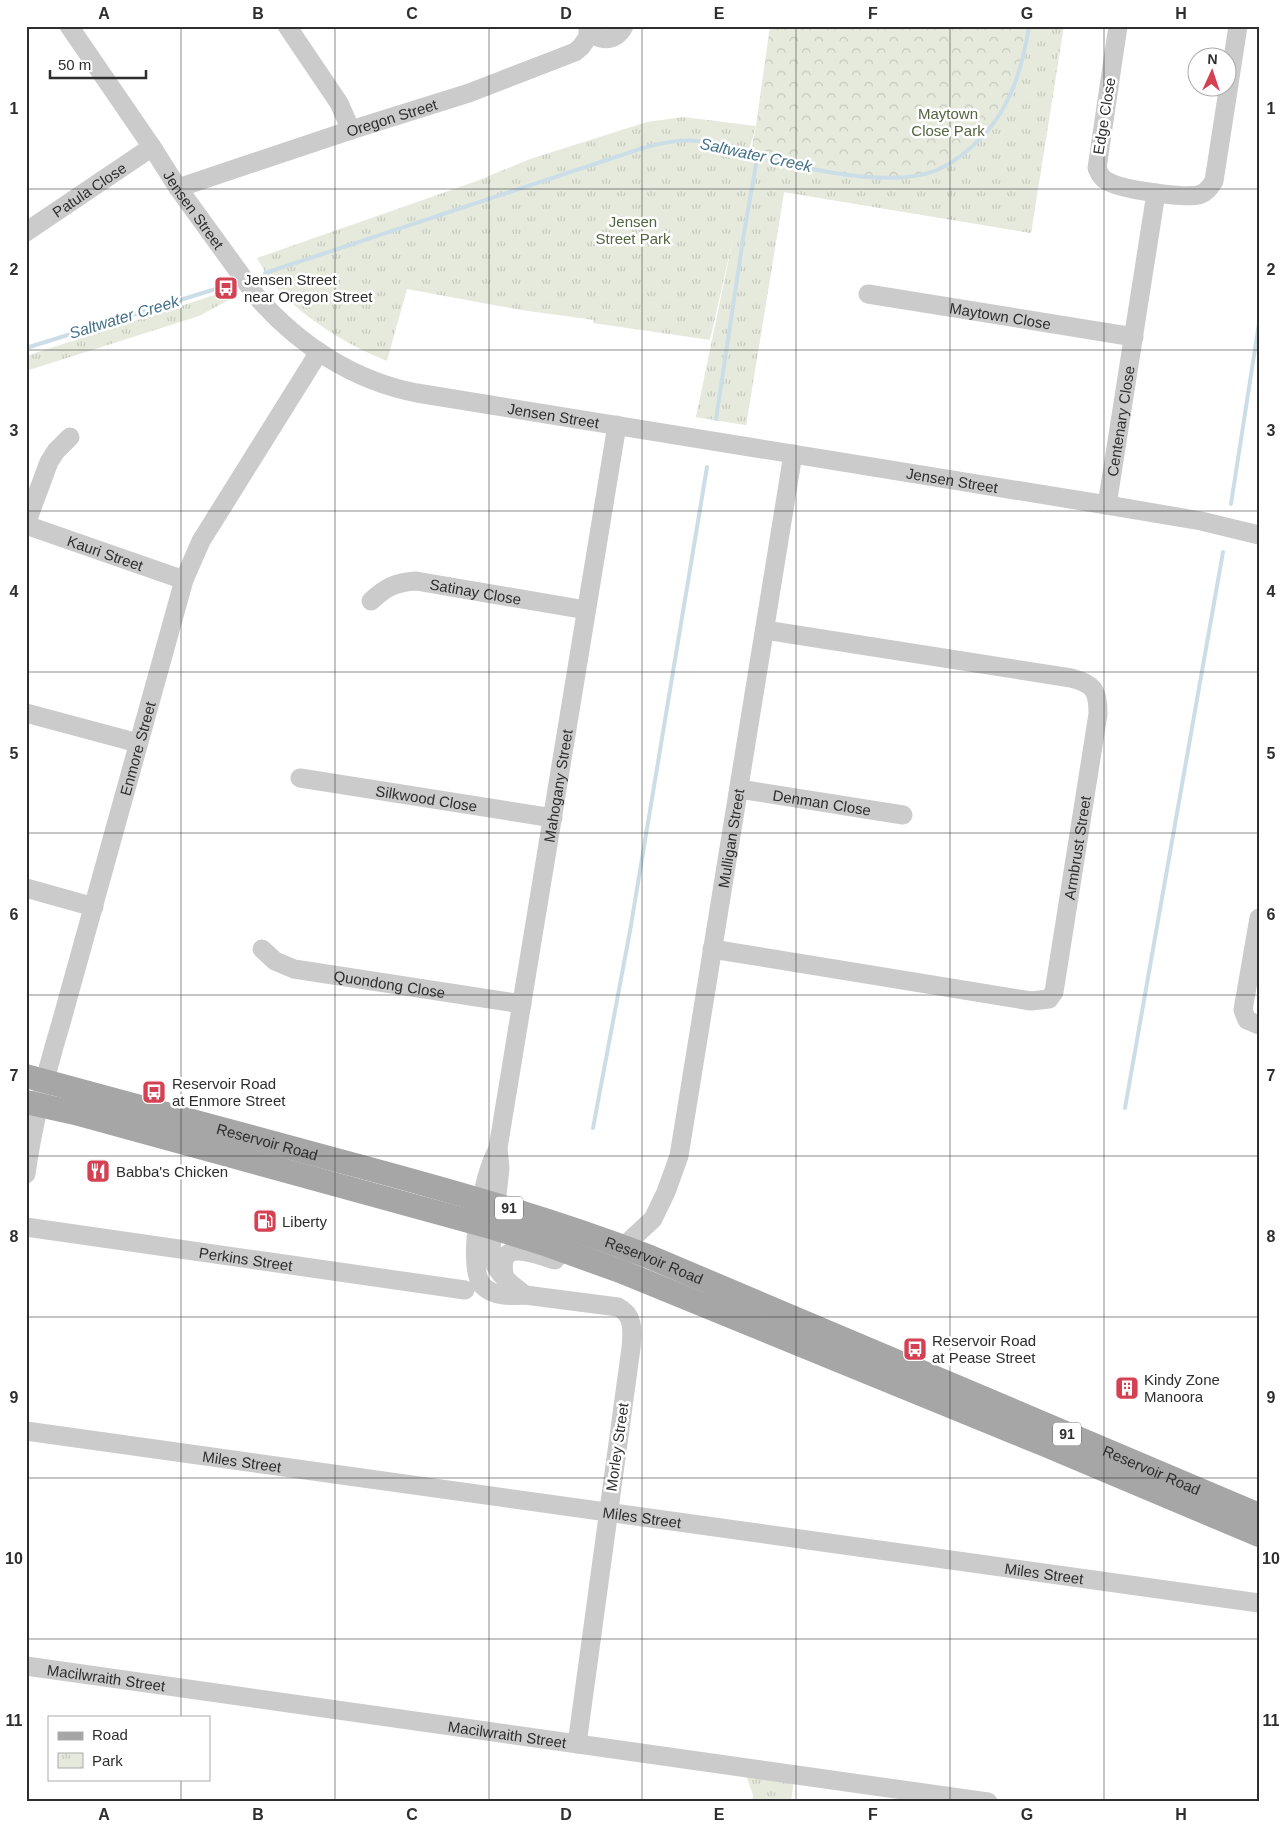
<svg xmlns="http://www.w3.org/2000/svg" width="1285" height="1828" font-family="Helvetica,sans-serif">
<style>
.forest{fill:url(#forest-crowns)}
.park{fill:url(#park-tufts)}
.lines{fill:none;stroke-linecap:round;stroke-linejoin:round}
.stream{stroke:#cbdee8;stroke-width:4}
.minor{stroke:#cbcbcb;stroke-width:19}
.major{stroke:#a6a6a6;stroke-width:24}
.grid{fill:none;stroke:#2e2e2e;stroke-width:1;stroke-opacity:0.55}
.labels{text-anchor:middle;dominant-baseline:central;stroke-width:5;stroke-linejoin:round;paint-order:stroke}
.shield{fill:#fff;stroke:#6d6d6d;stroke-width:1}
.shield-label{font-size:14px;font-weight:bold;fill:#2e2e2e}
.park-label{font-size:15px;fill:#536540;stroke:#fff}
.street-label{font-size:15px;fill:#2e2e2e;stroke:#fff}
.poi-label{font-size:15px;fill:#2e2e2e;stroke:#fff;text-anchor:start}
.water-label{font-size:16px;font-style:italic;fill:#447188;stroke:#fff}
.neatline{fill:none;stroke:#2e2e2e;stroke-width:2}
.grid-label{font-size:16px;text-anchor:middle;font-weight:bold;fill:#2e2e2e}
</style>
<defs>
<pattern id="forest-crowns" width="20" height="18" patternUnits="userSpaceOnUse" patternTransform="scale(1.25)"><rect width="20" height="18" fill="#e5eadd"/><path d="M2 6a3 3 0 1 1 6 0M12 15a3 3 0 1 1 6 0" fill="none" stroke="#c5c9be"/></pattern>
<pattern id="park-tufts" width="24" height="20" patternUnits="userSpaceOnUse" patternTransform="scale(1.25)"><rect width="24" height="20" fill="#e5eadd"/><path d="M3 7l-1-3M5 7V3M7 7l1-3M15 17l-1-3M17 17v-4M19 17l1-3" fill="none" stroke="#c5c9be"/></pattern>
</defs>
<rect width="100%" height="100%" fill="#fff"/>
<path class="forest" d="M770,26H1064L1031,233L784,192L746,425L696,417L713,340L756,126Z"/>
<g class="park">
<path d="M1030,26H1062L1031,233L784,192L746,425L696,417L734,234L710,340L593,323L594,320L521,310L407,289L387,361C347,345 299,316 272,282C266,275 262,266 257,258L477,181L530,159L647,122L683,117L756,126L749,150C771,156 792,165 814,169C844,176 877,180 908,177C951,173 993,138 1010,99C1020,76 1025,51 1030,26Z"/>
<path d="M230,290L238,295L199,316L26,371V356Z"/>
<path d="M743,1767L795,1774L791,1802H752L753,1795Z"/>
</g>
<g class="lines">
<g class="stream">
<path d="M265,273L643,148C662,143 680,139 699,141C721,143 742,148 763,154C773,156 782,161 791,164C830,174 900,186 937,170C949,165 960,157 969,149C1007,118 1022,73 1029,26"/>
<path d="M26,348L222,287"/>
<path d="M716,419L744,233L758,153"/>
<path d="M1231,504L1259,323"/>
<path d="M1125,1108L1223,552"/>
<path d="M593,1128L630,931L707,467"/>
</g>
<g class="minor">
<path id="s1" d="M69,26L152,147L178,188L257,297C299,345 354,381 417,393L1107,505L1201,521L1259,535"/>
<path d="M287,26L339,103L351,130"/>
<path d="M588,26C596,43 616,43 624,26"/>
<path d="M1118,26L1097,168C1100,175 1102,179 1109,182C1122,189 1188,200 1201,194C1207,192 1211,186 1214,181L1238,26"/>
<path id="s2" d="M178,188L351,130L469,93L557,59L575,52L581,47L588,37V28"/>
<path id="s3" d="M26,232L152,147"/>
<path id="s4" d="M868,294L1134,337"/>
<path id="s5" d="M1107,505L1156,193"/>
<path d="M26,524L49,462L56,451L70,437"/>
<path id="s6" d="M26,525L184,580"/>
<path id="s7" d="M371,601C386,587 396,582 416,581L586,610"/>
<path d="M26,713L138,743"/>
<path id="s8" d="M300,778L553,818"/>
<path id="s9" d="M739,789L903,815"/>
<path d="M26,888L94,907"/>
<path d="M1259,918L1243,1010L1247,1020L1259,1025"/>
<path id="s10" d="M262,949L275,961L294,969L522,1004"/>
<path id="s11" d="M712,949L1031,1001L1049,999L1054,992L1098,714C1098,690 1094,684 1071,678L765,630"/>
<path d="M497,1151C483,1173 466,1264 482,1285C493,1297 511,1296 525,1295L618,1307C635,1315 632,1333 631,1348L577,1744"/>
<path id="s12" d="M26,1174C33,1122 46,1073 61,1023L184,580L201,541L319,352"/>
<path id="s13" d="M26,1227L465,1290"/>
<path id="s14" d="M623,1247L653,1219L666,1192L679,1156L793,454"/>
<path d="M505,1278C495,1237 533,1253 555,1260"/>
<path id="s15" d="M525,1295C510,1283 492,1271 491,1250L500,1168L498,1148L617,425"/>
<path id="s16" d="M26,1431L1259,1603"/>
<path id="s17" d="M26,1666L988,1802"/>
</g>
<g class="major">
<path id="s18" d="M26,1076C139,1107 253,1137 366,1168C462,1194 557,1221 650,1257L1259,1515"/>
<path d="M26,1102L75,1113L494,1228L542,1243L620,1271L1043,1444L1259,1535"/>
</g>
</g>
<path class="grid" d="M181,26V1717M335,26V1802M489,26V1802M642,26V1802M796,26V1802M950,26V1802M1104,26V1802M26,189H1259M26,350H1259M26,511H1259M26,672H1259M26,833H1259M26,995H1259M26,1156H1259M26,1317H1259M26,1478H1259M26,1639H1259M181,1779V1802"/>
<defs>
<g id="bus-square" transform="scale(1.25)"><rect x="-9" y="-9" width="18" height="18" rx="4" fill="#d44152" stroke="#fff"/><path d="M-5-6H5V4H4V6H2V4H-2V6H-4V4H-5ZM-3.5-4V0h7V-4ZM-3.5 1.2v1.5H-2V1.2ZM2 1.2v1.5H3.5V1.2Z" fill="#fff"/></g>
<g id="restaurant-square" transform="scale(1.25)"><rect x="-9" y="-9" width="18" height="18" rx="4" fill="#d44152" stroke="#fff"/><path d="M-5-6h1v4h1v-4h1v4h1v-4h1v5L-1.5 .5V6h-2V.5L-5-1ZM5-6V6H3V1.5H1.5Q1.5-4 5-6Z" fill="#fff"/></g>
<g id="fuel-square" transform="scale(1.25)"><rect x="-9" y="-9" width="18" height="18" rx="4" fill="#d44152" stroke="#fff"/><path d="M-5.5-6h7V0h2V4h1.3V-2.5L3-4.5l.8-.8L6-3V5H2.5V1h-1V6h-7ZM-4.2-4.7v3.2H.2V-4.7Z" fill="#fff"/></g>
<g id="building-square" transform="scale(1.25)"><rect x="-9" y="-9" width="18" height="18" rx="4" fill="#d44152" stroke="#fff"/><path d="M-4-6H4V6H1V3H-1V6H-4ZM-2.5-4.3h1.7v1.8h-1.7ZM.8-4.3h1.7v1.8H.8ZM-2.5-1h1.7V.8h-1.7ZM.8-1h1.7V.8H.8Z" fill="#fff"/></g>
</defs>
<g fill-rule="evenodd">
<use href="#bus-square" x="226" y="288"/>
<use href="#bus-square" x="154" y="1092"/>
<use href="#restaurant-square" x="98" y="1171"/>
<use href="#fuel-square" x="265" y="1221"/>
<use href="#bus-square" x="915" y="1349"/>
<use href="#building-square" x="1127" y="1388"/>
</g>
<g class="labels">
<g class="shield">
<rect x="495" y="1196.5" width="28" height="23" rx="4"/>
<rect x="1053" y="1422.5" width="28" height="23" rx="4"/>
</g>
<g class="shield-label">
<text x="509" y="1208">91</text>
<text x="1067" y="1434">91</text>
</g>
<g class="park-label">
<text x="948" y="113">Maytown<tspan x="948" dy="17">Close Park</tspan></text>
<text x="633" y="221">Jensen<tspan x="633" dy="17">Street Park</tspan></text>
</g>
<g class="street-label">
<text transform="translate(1104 116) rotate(-81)">Edge Close</text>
<text stroke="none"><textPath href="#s2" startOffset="225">Oregon Street</textPath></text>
<text stroke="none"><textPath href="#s3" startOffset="76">Patula Close</textPath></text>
<text stroke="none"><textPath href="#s1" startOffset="222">Jensen Street</textPath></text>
<text stroke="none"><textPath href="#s4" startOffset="134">Maytown Close</textPath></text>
<text stroke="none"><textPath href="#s1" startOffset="658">Jensen Street</textPath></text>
<text stroke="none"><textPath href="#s5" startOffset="85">Centenary Close</textPath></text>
<text stroke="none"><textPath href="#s1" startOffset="1062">Jensen Street</textPath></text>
<text stroke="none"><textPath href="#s6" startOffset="84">Kauri Street</textPath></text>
<text stroke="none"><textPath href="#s7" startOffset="111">Satinay Close</textPath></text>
<text stroke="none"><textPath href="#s12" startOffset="440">Enmore Street</textPath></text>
<text stroke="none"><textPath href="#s15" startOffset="528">Mahogany Street</textPath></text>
<text stroke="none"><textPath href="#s8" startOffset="128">Silkwood Close</textPath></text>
<text stroke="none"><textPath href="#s9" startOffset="84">Denman Close</textPath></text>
<text stroke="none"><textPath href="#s14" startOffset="431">Mulligan Street</textPath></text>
<text stroke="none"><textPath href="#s11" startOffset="496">Armbrust Street</textPath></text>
<text stroke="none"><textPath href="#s10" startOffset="135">Quondong Close</textPath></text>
<text stroke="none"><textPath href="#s18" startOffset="250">Reservoir Road</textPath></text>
<text stroke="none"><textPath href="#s13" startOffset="222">Perkins Street</textPath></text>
<text stroke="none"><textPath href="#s18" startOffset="655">Reservoir Road</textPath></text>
<text transform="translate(617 1447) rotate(-82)">Morley Street</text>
<text stroke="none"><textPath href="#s16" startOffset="218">Miles Street</textPath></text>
<text stroke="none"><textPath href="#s18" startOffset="1195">Reservoir Road</textPath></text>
<text stroke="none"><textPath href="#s16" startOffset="622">Miles Street</textPath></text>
<text stroke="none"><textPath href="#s16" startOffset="1028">Miles Street</textPath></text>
<text stroke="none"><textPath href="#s17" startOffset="81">Macilwraith Street</textPath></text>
<text stroke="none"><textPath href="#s17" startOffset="486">Macilwraith Street</textPath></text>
</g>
<g class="poi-label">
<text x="244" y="279">Jensen Street<tspan x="244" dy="17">near Oregon Street</tspan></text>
<text x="172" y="1083">Reservoir Road<tspan x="172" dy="17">at Enmore Street</tspan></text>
<text x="116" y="1171">Babba's Chicken</text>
<text x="282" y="1221">Liberty</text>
<text x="932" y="1340">Reservoir Road<tspan x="932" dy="17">at Pease Street</tspan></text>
<text x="1144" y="1379">Kindy Zone<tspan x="1144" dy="17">Manoora</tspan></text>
</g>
<g class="water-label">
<text transform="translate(756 155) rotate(12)">Saltwater Creek</text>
<text transform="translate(124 317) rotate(-17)">Saltwater Creek</text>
</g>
</g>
<rect width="1285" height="1828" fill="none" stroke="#ffffff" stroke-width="55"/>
<rect x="48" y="1716" width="162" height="65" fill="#ffffff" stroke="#ababab"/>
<rect x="58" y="1732" width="25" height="8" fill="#a6a6a6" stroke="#ababab"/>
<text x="92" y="1740" font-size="15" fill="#2e2e2e">Road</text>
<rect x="58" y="1753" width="25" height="15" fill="url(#park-tufts)" stroke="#ababab"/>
<text x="92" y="1766" font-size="15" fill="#2e2e2e">Park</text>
<g transform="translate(1212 72) rotate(3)"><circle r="24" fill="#ffffff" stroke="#ababab"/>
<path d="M0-4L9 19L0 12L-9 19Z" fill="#d44152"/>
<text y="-8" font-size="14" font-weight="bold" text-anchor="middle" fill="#2e2e2e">N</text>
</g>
<path d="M50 70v8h96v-8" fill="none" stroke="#2e2e2e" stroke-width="2.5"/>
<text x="58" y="70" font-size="15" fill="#2e2e2e" stroke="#ffffff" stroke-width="4" paint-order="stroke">50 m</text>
<rect x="28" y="28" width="1230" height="1772" class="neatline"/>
<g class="grid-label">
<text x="104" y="19">A</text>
<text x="258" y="19">B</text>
<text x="412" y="19">C</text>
<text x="566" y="19">D</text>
<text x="719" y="19">E</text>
<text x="873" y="19">F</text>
<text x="1027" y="19">G</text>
<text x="1181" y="19">H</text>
<text x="14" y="114">1</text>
<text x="1271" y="114">1</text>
<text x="14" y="275">2</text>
<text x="1271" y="275">2</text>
<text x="14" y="436">3</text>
<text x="1271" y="436">3</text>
<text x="14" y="597">4</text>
<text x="1271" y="597">4</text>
<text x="14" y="759">5</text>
<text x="1271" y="759">5</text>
<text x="14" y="920">6</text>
<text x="1271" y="920">6</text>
<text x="14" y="1081">7</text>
<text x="1271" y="1081">7</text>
<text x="14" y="1242">8</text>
<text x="1271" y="1242">8</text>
<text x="14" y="1403">9</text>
<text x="1271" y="1403">9</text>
<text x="14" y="1564">10</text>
<text x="1271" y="1564">10</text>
<text x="14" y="1726">11</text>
<text x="1271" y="1726">11</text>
<text x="104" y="1820">A</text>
<text x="258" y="1820">B</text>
<text x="412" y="1820">C</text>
<text x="566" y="1820">D</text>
<text x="719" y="1820">E</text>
<text x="873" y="1820">F</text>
<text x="1027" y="1820">G</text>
<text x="1181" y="1820">H</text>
</g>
</svg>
